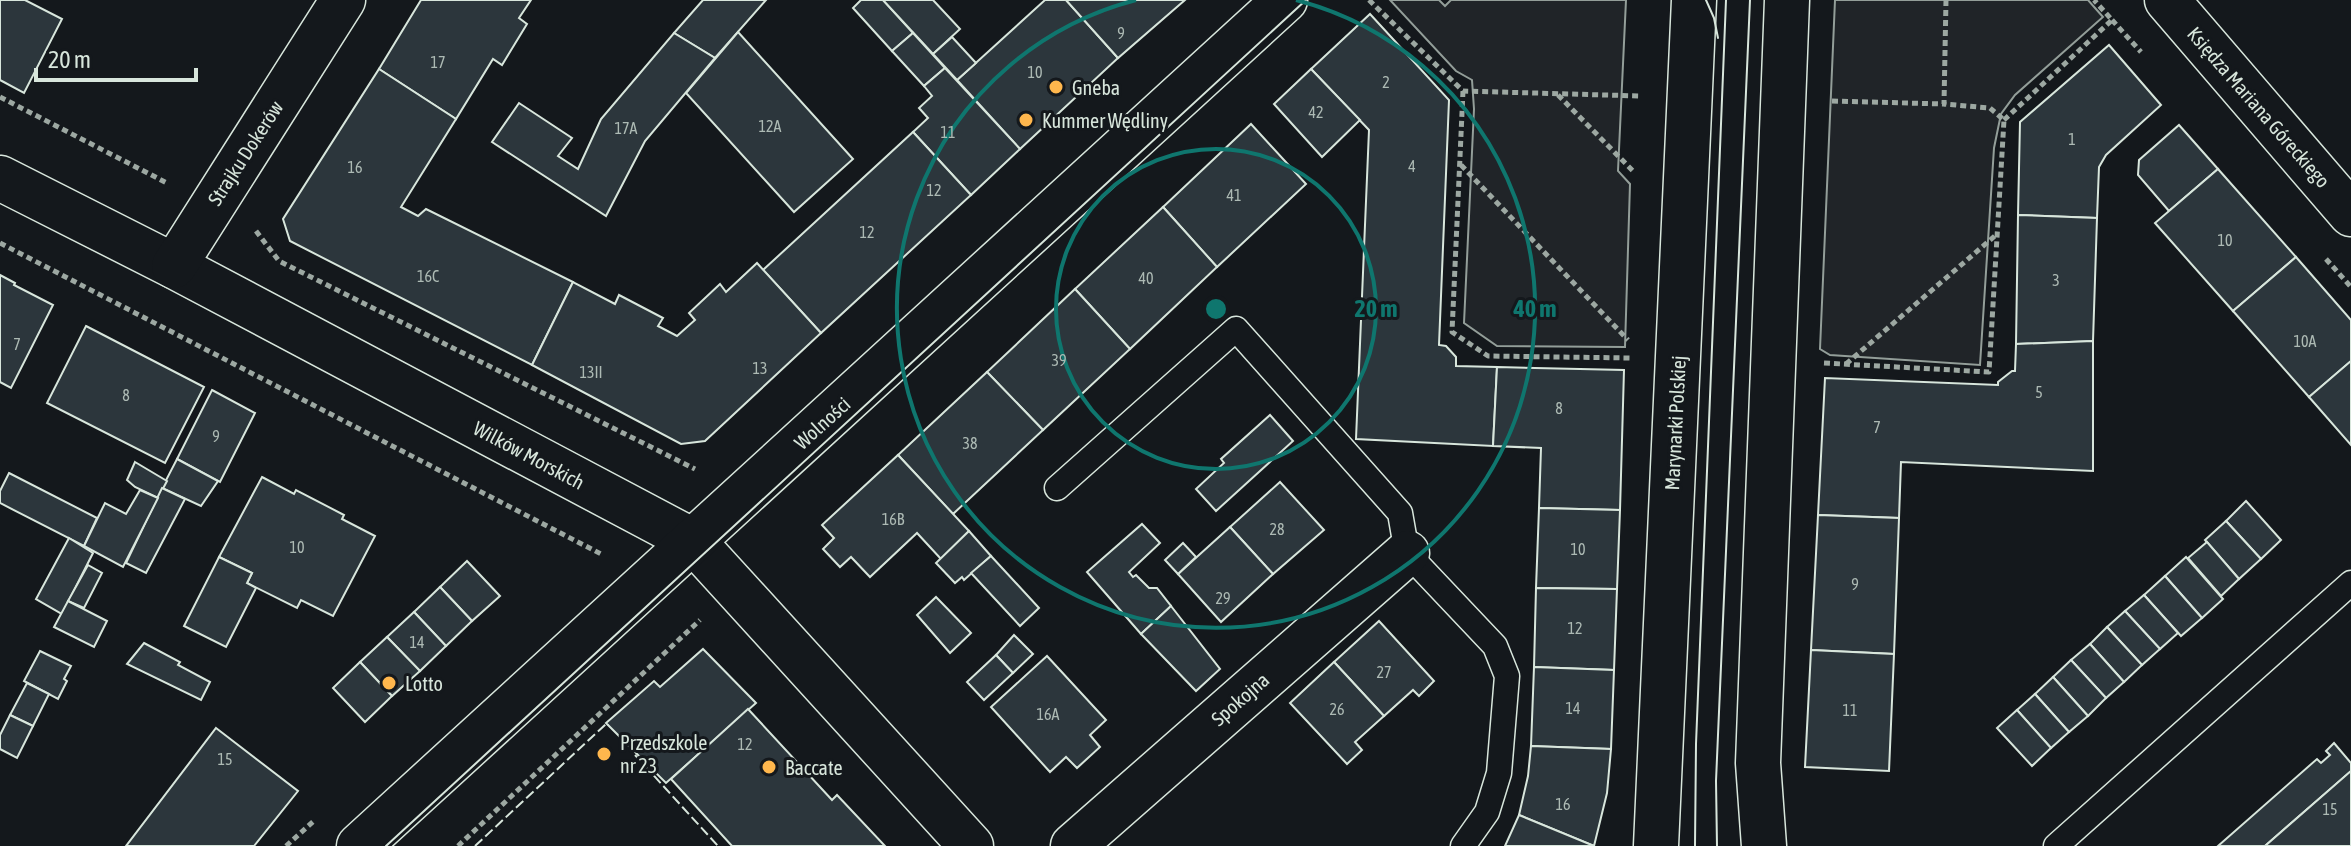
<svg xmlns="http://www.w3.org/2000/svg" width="2351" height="846" font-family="'Asap Condensed',sans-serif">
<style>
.green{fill:#202428;stroke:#939e99;stroke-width:2}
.building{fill:#2c363c;stroke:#d8e6dc;stroke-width:2}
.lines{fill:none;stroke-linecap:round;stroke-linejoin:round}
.service-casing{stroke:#d8e6dc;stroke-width:27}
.minor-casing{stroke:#d8e6dc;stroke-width:47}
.tertiary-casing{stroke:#d8e6dc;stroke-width:47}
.path{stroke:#9da8a2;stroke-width:5;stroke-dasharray:6 4;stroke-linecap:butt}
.service{stroke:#14181c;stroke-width:24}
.minor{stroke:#14181c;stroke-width:44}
.tertiary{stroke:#14181c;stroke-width:44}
.tram{stroke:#d8e6dc;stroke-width:2}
.fence{stroke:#d8e6dc;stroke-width:2;stroke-dasharray:10 4;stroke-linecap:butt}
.ring{fill:none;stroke:#0f766e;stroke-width:4}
.poi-dot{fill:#ffb74d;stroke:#14181c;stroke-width:3}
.labels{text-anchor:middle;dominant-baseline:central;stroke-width:6;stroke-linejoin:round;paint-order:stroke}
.number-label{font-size:16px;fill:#adbab4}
.poi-label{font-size:20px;fill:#d8e6dc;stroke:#14181c;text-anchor:start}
.street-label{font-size:20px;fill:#d8e6dc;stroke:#14181c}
.centre{fill:#0f766e;stroke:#14181c;stroke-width:4}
.ring-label{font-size:24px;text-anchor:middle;font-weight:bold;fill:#0f766e;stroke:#14181c;stroke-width:6;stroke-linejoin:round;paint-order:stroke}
</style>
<rect width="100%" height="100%" fill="#14181c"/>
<g class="green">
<path d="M1390,0H1439L1445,6L1451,0H1626L1618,171L1630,184L1625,347L1497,346L1464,323L1474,109L1472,80L1456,71Z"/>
<path d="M1835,0H2088L2103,17L2015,95L2001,114L1994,148L1980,365L1830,355L1820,349Z"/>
</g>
<g class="building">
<path d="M0,0H25L62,19L24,93L0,80Z"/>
<path d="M421,0H531L519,18L527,24L502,65L493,59L456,119L379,69Z"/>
<path d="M703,0H766L715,58L674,33Z"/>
<path d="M861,0H883L913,33L892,51L853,8Z"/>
<path d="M883,0H933L960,29L933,54Z"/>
<path d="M1045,0H1066L1118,58L1020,149L957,80Z"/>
<path d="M1066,0H1185L1118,58Z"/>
<path d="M1370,14L1449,100L1439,345L1446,346L1456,357V366L1497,367L1493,446L1356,439L1369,130L1311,69Z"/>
<path d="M738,32L853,159L794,212L686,93Z"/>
<path d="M674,33L715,58L645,141L606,216L492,142L519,103L572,138L558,156L578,169L601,119Z"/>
<path d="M913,33L945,68L924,86L892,51Z"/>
<path d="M952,37L976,63L957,80L933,54Z"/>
<path d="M2109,45L2161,105L2106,155L2099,167L2097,218L2018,215L2020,122Z"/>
<path d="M945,68L1020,149L971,195L913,132L928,118L919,108L932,96L924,86Z"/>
<path d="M379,69L456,119L401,207L418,216L426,209L573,282L532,365L290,241L283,219Z"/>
<path d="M1311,69L1360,120L1322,157L1274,104Z"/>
<path d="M1251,124L1306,184L1217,267L1163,207Z"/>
<path d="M2179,125L2218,169L2169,211L2138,175L2139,160Z"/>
<path d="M913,132L971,195L821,333L763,270Z"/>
<path d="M2218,169L2296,257L2233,311L2155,223Z"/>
<path d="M1163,207L1217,267L1130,349L1075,289Z"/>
<path d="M2018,215L2097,218L2093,341L2016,344Z"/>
<path d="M2296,257L2351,320V361L2309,397L2233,311Z"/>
<path d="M757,263L821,333L705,441L681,444L532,365L573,282L615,304L619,295L663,318L658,326L677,336L695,320L689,313L720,284L726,292Z"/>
<path d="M0,275L15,283L14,285L53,305L11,388L0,382Z"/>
<path d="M1075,289L1130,349L1043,430L987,372Z"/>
<path d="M86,326L204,387L165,463L47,403Z"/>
<path d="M2093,341V471L1901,462L1899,518L1818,515L1825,378L1998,385V382L2012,371H2015L2016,344Z"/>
<path d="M2351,361V445L2309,397Z"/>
<path d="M1497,367L1624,370L1620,510L1539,508L1541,448L1493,446Z"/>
<path d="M987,372L1043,430L953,514L898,455Z"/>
<path d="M212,390L255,413L220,482L177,459Z"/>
<path d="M1270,415L1293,441L1216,511L1196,489L1224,463L1221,459Z"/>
<path d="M898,455L969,531L941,559L917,533L870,577L851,557L840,567L823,549L834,538L822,525Z"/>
<path d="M177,459L218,481L201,506L162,488Z"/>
<path d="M135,462L167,481L158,498L135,487L127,480Z"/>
<path d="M9,473L97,518L84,546L0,503V491Z"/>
<path d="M262,477L294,494L296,490L344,515L342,519L375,536L333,616L301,600L297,608L247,583L252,573L219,557Z"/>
<path d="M1280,482L1324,530L1273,574L1230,527Z"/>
<path d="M162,488L185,499L146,573L126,563Z"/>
<path d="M140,490L158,498L123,567L84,546L105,503L126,514Z"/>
<path d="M2246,501L2281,540L2261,559L2226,521Z"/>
<path d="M1539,508L1620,510L1617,589L1536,588Z"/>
<path d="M1818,515L1899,518L1894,654L1811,650Z"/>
<path d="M2226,521L2261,559L2239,579L2205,540Z"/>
<path d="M1142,524L1160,543L1129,572L1133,577L1136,575L1149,588H1157L1171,606L1141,634L1087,572Z"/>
<path d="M1230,527L1273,574L1221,622L1178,574Z"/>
<path d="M969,531L991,556L964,580L962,577L955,583L936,563Z"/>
<path d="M69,538L93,553L62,614L36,599Z"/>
<path d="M2207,542L2239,579L2221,596L2188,558Z"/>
<path d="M1183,543L1196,557L1178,574L1165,560Z"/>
<path d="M991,556L1039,608L1020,626L971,573Z"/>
<path d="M219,557L252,573L247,583L256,588L226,647L184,626Z"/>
<path d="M2186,557L2223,599L2202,618L2165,576Z"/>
<path d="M467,561L500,596L472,621L440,587Z"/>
<path d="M88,565L102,573L84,608L68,601Z"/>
<path d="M2165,576L2202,618L2181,636L2144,595Z"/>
<path d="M440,587L472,621L446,646L414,612Z"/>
<path d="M1536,588L1617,589L1614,670L1534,667Z"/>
<path d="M2144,595L2178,633L2160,649L2125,611Z"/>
<path d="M936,597L971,633L950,653L917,615Z"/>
<path d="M68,601L107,621L94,647L54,627Z"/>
<path d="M1171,606L1220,669L1196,691L1141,634Z"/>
<path d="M2125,611L2160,649L2142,665L2107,627Z"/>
<path d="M414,612L446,646L420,671L387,637Z"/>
<path d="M1379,621L1434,681L1419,696L1413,690L1384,716L1334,662Z"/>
<path d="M2107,627L2142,665L2124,682L2090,644Z"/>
<path d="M1014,635L1033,654L1013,673L996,655Z"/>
<path d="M387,637L420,671L392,696L360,662Z"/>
<path d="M144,643L180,662L178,665L210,682L201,700L127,664Z"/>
<path d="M2090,644L2124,682L2106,698L2071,660Z"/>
<path d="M703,649L756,703L666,783L606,723L654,681L660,687Z"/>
<path d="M1811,650L1894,654L1889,771L1805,767Z"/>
<path d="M40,651L71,666L64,679L67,681L58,699L24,681Z"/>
<path d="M996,655L1013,673L984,700L967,682Z"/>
<path d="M1047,656L1106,720L1090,735L1100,747L1077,768L1066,757L1050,772L991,707Z"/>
<path d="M2071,660L2106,698L2088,716L2053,677Z"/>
<path d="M360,662L392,696L365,722L333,688Z"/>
<path d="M1334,662L1384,716L1355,742L1362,750L1347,764L1290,703Z"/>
<path d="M1534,667L1614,670L1611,749L1531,746Z"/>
<path d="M2053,677L2088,716L2069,732L2035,694Z"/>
<path d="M27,683L49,694L33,726L10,715Z"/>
<path d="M2035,694L2069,732L2051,748L2017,710Z"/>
<path d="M748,709L832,800L837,795L885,846H732L671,779Z"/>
<path d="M2017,710L2051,748L2032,766L1997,728Z"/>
<path d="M10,715L33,726L17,758L0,749V735Z"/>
<path d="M216,728L298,791L254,846H126Z"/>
<path d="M2334,743L2351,763V771L2265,846H2218L2317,759L2321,763L2330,755L2326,751Z"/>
<path d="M1531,746L1611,749L1607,793L1594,846L1519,815L1528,776Z"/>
<path d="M2351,771V846H2265Z"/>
<path d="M1519,815L1594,846H1505Z"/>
</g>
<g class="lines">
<g class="service-casing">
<g id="service">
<path d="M1057,488L1236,329L1400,513L1407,553L1495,646L1507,676L1499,773L1487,812L1463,846"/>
<path d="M2056,846L2351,583"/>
</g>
</g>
<g class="minor-casing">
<g id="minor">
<path d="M2167,0L2351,214"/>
<path d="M0,178L174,266L693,541L971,846"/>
<path d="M174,266L343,0"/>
<path d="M1073,846L1407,553"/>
</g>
</g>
<g class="tertiary-casing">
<g id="tertiary">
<path d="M359,846L1285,0"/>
<path d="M1656,846L1694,0"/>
<path d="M1764,846L1758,763L1787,0"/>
</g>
</g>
<g class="path">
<path d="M1369,0L1463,91L1641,96"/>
<path d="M2112,20L2141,52"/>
<path d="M1463,91L1452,332L1488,356L1631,358"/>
<path d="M1558,95L1635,173"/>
<path d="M0,97L167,183"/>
<path d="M1832,101L1944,104L1946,0"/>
<path d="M2004,120L2112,20L2094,0"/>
<path d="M1461,165L1628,340"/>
<path d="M256,231L279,261L695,469"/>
<path d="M0,243L603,555"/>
<path d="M2326,259L2351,287"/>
<path d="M1824,363L1989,372L2004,120L1990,108L1944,104"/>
<path d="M1846,364L1996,235"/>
<path d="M286,846L315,820"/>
<path d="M458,846L700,620"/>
</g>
<use href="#service" class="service"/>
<use href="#minor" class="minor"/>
<use href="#tertiary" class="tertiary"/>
<g class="tram">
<path d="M1706,0L1714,18L1718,38"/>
<path d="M386,846L1306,0"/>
<path d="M1695,846L1696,744L1726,0"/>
<path d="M1717,846L1716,781L1750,0"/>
</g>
<g class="fence">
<path d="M635,755L718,846"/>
<path d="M475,846L607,723L608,725"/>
</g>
</g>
<g class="ring">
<circle cx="1216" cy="309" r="160"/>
<path d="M1296 0A319 319 0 1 1 1136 0"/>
</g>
<g class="poi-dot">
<circle cx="1056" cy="87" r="8"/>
<circle cx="1026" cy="120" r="8"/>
<circle cx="389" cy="683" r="8"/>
<circle cx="604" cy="754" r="8"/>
<circle cx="769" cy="767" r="8"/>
</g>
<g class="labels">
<g class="number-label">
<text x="1121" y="33">9</text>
<text x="438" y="62">17</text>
<text x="1035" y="72">10</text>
<text x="1386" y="82">2</text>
<text x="1316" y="112">42</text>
<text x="770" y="126">12A</text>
<text x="626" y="128">17A</text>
<text x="948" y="132">11</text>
<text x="2072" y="139">1</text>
<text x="1412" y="166">4</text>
<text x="355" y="167">16</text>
<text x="934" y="190">12</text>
<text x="1234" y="195">41</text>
<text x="867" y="232">12</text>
<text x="2225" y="240">10</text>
<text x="428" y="276">16C</text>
<text x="1146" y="278">40</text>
<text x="2056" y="280">3</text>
<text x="2305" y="341">10A</text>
<text x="17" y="344">7</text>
<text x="1059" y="360">39</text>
<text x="760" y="368">13</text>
<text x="591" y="372">13II</text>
<text x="2039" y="392">5</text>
<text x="126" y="395">8</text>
<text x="1559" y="408">8</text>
<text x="1877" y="427">7</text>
<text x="216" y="436">9</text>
<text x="970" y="443">38</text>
<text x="893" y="519">16B</text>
<text x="1277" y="529">28</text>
<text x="297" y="547">10</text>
<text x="1578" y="549">10</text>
<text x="1855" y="584">9</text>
<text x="1223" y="598">29</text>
<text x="1575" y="628">12</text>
<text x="417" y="642">14</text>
<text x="1384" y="672">27</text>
<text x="1573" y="708">14</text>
<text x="1337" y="709">26</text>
<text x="1850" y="710">11</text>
<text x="1048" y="714">16A</text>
<text x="745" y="744">12</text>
<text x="225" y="759">15</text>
<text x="1563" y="804">16</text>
<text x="2330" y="809">15</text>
</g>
<g class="poi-label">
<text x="1072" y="87">Gneba</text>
<text x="1042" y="120">Kummer Wędliny</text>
<text x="405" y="683">Lotto</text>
<text x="620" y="742">Przedszkole<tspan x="620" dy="23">nr 23</tspan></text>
<text x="785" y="767">Baccate</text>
</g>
<g class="street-label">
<text transform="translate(2259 107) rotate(49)">Księdza Mariana Góreckiego</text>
<text transform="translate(245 153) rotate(-57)">Strajku Dokerów</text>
<text transform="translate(822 423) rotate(-42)">Wolności</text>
<text transform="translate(1675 423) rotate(-87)">Marynarki Polskiej</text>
<text transform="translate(529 455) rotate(28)">Wilków Morskich</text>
<text transform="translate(1240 699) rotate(-41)">Spokojna</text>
</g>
</g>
<circle cx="1216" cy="309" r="12" class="centre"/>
<g class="ring-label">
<text x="1376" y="317">20 m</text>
<text x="1535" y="317">40 m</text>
</g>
<path d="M36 68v12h160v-12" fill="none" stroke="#d8e6dc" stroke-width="4"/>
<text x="48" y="68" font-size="24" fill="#d8e6dc" stroke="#14181c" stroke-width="6" paint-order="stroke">20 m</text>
</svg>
